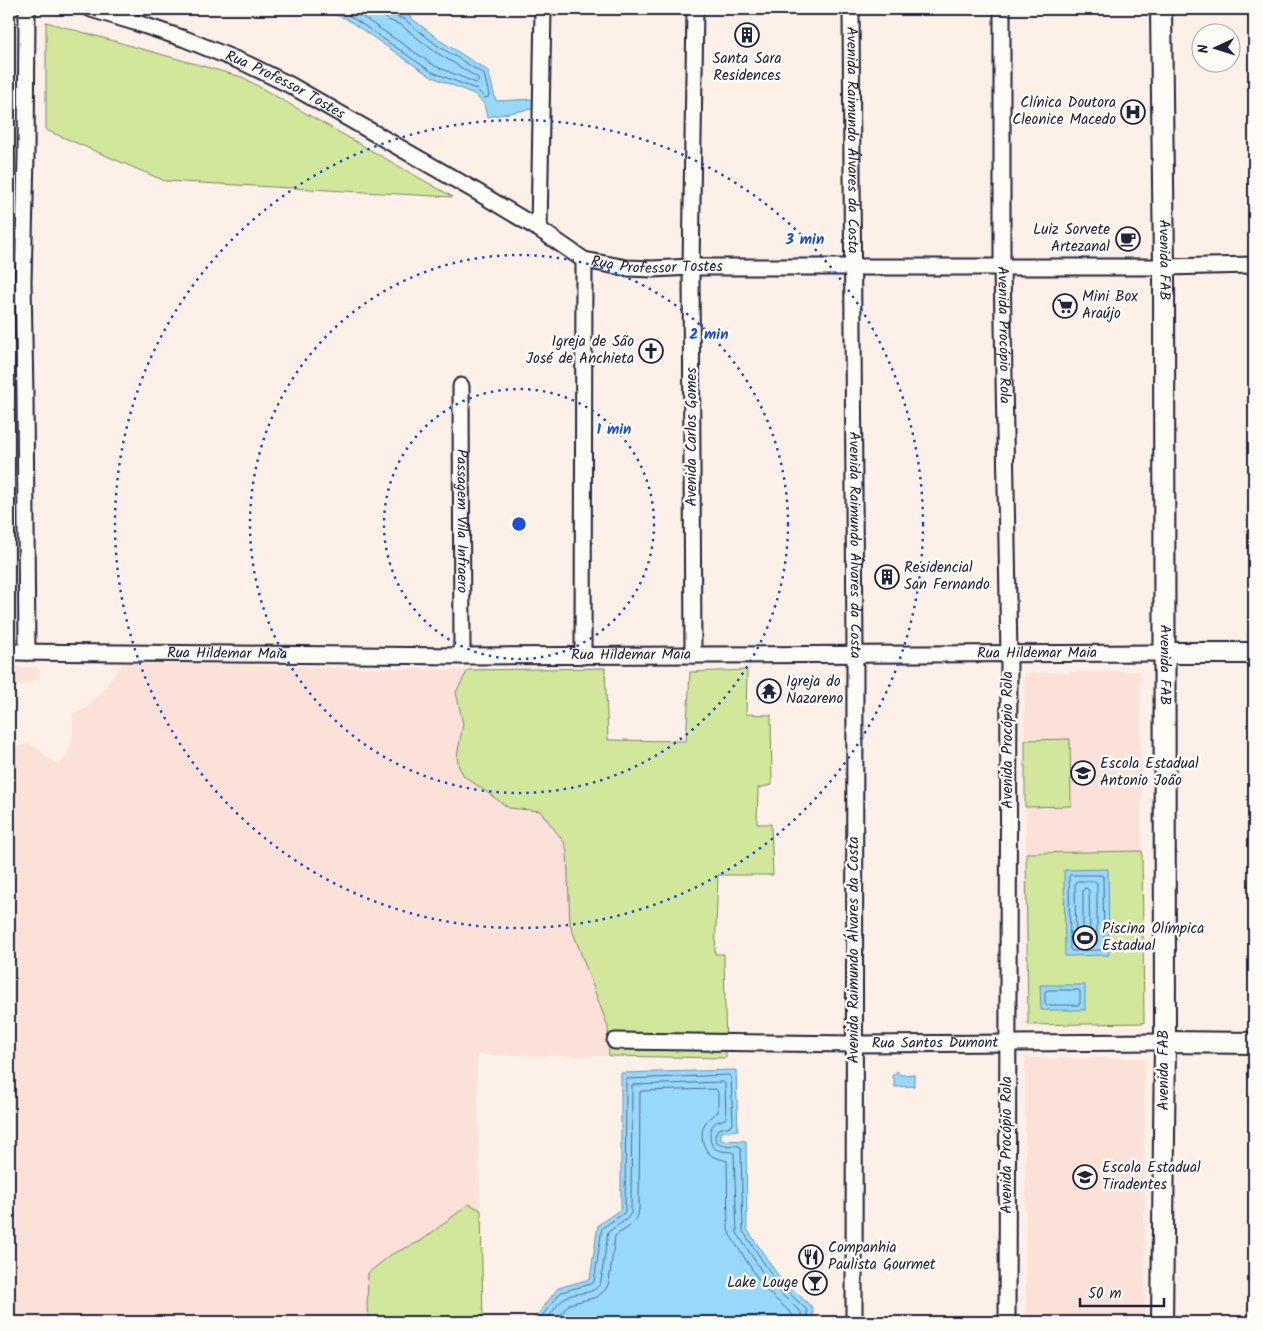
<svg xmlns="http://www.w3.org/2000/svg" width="1263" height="1331" font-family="Kalam,sans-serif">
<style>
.built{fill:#fbe1d7}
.green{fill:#d1e79c;stroke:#7a846c}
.water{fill:#98d8fa;stroke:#698fae}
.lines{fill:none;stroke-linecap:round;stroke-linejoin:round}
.shore{stroke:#516b87;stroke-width:1}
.minor-casing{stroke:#22223b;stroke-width:19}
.major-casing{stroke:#22223b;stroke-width:24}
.minor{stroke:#fdfcf7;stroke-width:15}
.major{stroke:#fdfcf7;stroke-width:20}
.ring{fill:none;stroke:#1d4ed8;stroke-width:2.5;stroke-dasharray:2.5 5}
.labels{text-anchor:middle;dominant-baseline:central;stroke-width:5;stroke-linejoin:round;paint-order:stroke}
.poi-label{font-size:15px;fill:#22223b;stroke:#fdfcf7;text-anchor:start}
.street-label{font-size:15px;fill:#22223b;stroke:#fdfcf7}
.centre{fill:#1d4ed8;stroke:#fdfcf7;stroke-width:2.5}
.ring-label{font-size:15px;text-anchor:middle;font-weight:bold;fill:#1d4ed8;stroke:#fdfcf7;stroke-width:5;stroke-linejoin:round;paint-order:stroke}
</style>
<rect width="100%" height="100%" fill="#fcf0e8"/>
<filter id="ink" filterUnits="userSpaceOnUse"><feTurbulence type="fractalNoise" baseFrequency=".02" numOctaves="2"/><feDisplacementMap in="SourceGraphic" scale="10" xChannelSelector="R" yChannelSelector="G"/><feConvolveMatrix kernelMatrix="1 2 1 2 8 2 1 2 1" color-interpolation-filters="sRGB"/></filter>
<g filter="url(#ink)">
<g class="built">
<path d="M123,663L468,670L605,668L608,740V1027L609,1056L477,1055L483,1322H9V740L13,748L30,743L58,765L67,756L73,736V715L86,708L101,693Z"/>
<path d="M9,667H38L40,678L9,690Z"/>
<path d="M1140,671L1142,851L1026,853L1024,673Z"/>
<path d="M1025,1058H1144L1145,1322H1026Z"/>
</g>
<g class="green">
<path d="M46,22L242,77L453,197L165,181L46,130Z"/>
<path d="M605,668L608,740L686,741L690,672L747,670L746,714L771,715L772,785L758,788L757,824H771L773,875H718L715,954H724L726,1058L609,1056L608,1027L570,924L567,851L564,842L540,811L509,808L464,776L459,767L457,757L463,724L456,692L468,670Z"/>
<path d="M1070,739L1071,806L1025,807V740Z"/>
<path d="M1142,851L1144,1023L1028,1025L1026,853Z"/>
<path d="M469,1204L481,1210L483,1322H368L367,1306L368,1273L392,1254L421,1241Z"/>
</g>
<g class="water">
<path d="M317,9H386L406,14L441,41L488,71L496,101L536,99L537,108L487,117L484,104L474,94L430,76L345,18Z"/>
<path d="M1108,869L1109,955L1065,956L1064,870Z"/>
<path d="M1040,985H1085V1010H1041Z"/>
<path d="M736,1070L738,1130L721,1132V1140L746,1141L747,1229L779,1277L813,1308L812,1322H532L558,1288L590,1279L598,1225L621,1209V1073Z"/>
<path d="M897,1071L900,1075L914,1074V1086L895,1087L894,1079L892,1076Z"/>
</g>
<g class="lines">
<g class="shore">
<path d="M333,9L347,14L432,72L476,89L485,98L488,97L489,95L484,74L438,46L404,19L391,15L389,12V9"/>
<path d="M351,9L435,66L476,83L478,82V78L434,51L401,25L388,20L384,15L383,9"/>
<path d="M1071,875H1100L1103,876L1104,948L1102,950L1072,951L1070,949L1069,877Z"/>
<path d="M1077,881H1095L1097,883V942L1096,944H1078L1076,943L1075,884Z"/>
<path d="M1085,888L1088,889L1089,891L1090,935L1087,937H1084L1083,934V891Z"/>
<path d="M1048,990H1079L1080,992V1004L1078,1005H1047L1045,1003V992Z"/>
<path d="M537,1322L561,1292L591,1284L594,1282L602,1228L623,1214L625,1211L626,1079L729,1075L731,1078L733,1124L731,1126L718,1129C708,1147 726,1145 739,1146L741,1148L743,1231L775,1280L807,1310V1322"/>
<path d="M545,1322C550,1316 560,1300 566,1297C578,1291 596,1296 601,1281L608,1232L627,1219L631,1213L632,1085L723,1082L725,1084L726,1118C722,1121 716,1121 713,1125C710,1129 710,1132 710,1137C711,1152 720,1151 733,1152L734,1154L737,1233L770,1284L801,1312V1322"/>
<path d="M555,1322L569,1304L597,1297L606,1289L609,1282L615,1236C626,1228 638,1224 639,1209L640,1092L642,1091L715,1089L718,1092V1112C714,1115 709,1117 706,1122C699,1132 702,1149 712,1156C717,1159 723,1159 727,1161L728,1229L730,1235L764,1288L793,1315L794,1322"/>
</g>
<g class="minor-casing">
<g id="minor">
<path d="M27,9L26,156L23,281L25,396L27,652"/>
<path id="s1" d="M91,9L134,22L185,39L247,64L290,85L479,193L539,229L584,260L627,268L653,269L691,267H1164L1254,265"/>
<path id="s2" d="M851,9L855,655L854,1322"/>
<path id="s3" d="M1002,9V267L1009,655L1007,1322"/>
<path d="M539,229L543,9"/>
<path id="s4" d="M461,386L462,656"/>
<path id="s5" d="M9,652L462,656L1164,653"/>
<path d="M693,655L691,267L695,9"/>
<path d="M583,656L584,260"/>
<path id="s6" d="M615,1041L853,1044L1165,1042"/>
</g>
</g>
<g class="major-casing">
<g id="major">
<path id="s7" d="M1161,9L1164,267L1165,1042L1162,1322"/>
<path d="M1164,653H1254"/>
<path d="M1165,1042L1254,1043"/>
</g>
</g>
<use href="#minor" class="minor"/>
<use href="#major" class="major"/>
</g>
</g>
<g class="ring">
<circle cx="519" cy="524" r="135"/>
<circle cx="519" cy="524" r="269"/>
<circle cx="519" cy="524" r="404"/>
</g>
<defs>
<g id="building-ring" transform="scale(1.25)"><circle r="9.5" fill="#fdfcf7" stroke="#22223b" stroke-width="1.5"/><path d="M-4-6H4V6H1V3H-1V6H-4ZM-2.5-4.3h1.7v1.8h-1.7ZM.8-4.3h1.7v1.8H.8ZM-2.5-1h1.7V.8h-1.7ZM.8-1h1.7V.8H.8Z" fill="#22223b"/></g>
<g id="hospital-ring" transform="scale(1.25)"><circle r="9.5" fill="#fdfcf7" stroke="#22223b" stroke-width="1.5"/><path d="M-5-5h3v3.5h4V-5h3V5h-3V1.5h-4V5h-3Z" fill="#22223b"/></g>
<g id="cafe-ring" transform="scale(1.25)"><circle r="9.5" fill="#fdfcf7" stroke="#22223b" stroke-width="1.5"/><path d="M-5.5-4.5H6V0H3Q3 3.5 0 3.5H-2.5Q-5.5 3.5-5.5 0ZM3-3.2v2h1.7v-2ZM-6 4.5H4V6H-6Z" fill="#22223b"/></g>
<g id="supermarket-ring" transform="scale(1.25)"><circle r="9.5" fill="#fdfcf7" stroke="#22223b" stroke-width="1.5"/><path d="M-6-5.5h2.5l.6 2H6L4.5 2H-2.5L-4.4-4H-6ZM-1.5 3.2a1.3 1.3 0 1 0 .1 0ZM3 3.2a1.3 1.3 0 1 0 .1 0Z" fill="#22223b"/></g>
<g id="church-ring" transform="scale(1.25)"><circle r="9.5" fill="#fdfcf7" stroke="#22223b" stroke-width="1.5"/><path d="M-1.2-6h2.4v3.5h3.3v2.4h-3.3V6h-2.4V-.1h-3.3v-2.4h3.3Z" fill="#22223b"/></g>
<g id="temple-ring" transform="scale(1.25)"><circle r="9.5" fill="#fdfcf7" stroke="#22223b" stroke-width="1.5"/><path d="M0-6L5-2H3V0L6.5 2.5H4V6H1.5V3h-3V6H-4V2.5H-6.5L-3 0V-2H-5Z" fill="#22223b"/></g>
<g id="school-ring" transform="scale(1.25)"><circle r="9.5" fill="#fdfcf7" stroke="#22223b" stroke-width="1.5"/><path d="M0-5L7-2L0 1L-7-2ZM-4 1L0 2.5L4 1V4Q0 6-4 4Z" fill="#22223b"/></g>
<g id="stadium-ring" transform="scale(1.25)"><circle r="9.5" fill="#fdfcf7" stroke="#22223b" stroke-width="1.5"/><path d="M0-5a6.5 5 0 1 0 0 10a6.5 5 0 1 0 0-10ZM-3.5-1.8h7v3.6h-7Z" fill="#22223b"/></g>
<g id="restaurant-ring" transform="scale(1.25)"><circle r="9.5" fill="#fdfcf7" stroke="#22223b" stroke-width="1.5"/><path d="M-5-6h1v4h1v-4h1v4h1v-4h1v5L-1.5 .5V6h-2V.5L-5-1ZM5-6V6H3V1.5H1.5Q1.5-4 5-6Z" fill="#22223b"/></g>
<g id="bar-ring" transform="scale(1.25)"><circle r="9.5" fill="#fdfcf7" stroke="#22223b" stroke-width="1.5"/><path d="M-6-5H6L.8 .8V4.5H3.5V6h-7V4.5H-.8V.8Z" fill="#22223b"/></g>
</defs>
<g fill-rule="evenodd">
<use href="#building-ring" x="747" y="35"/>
<use href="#hospital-ring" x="1133" y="112"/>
<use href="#cafe-ring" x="1128" y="239"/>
<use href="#supermarket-ring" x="1065" y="306"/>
<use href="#church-ring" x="651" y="351"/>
<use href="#building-ring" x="887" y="577"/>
<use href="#temple-ring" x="769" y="691"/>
<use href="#school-ring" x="1083" y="773"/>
<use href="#stadium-ring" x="1085" y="938"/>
<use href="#school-ring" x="1085" y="1177"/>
<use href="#restaurant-ring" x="811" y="1257"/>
<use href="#bar-ring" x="815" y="1283"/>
</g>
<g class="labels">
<g class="poi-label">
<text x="747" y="59" text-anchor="middle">Santa Sara<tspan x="747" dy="17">Residences</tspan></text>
<text x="1116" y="103" text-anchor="end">Clínica Doutora<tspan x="1116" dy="17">Cleonice Macedo</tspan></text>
<text x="1110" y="230" text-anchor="end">Luiz Sorvete<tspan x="1110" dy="17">Artezanal</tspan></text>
<text x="1082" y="297">Mini Box<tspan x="1082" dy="17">Araújo</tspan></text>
<text x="634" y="342" text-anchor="end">Igreja de São<tspan x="634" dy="17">José de Anchieta</tspan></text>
<text x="904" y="568">Residencial<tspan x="904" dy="17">San Fernando</tspan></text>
<text x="786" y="682">Igreja do<tspan x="786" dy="17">Nazareno</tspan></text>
<text x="1100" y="764">Escola Estadual<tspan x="1100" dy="17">Antonio João</tspan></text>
<text x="1102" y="929">Piscina Olímpica<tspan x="1102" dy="17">Estadual</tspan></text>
<text x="1102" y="1168">Escola Estadual<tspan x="1102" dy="17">Tiradentes</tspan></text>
<text x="828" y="1248">Companhia<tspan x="828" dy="17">Paulista Gourmet</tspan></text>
<text x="798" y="1283" text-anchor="end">Lake Louge</text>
</g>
<g class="street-label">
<text stroke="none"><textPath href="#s1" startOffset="209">Rua Professor Tostes</textPath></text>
<text stroke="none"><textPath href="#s2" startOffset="131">Avenida Raimundo Álvares da Costa</textPath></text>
<text stroke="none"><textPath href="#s7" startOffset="251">Avenida FAB</textPath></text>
<text stroke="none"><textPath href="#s1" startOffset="629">Rua Professor Tostes</textPath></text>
<text stroke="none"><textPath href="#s3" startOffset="326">Avenida Procópio Rola</textPath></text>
<text transform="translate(692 437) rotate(-90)">Avenida Carlos Gomes</text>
<text stroke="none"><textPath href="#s4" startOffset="135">Passagem Vila Infraero</textPath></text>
<text stroke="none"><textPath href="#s2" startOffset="536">Avenida Raimundo Álvares da Costa</textPath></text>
<text stroke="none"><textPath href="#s5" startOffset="218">Rua Hildemar Maia</textPath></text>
<text stroke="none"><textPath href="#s5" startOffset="1028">Rua Hildemar Maia</textPath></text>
<text stroke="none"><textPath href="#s5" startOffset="622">Rua Hildemar Maia</textPath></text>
<text stroke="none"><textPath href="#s7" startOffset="656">Avenida FAB</textPath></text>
<text transform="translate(1008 740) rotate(-90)">Avenida Procópio Rola</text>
<text transform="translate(854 950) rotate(-90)">Avenida Raimundo Álvares da Costa</text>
<text stroke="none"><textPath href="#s6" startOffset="320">Rua Santos Dumont</textPath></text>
<text transform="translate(1164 1070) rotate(-90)">Avenida FAB</text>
<text transform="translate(1007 1145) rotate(-90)">Avenida Procópio Rola</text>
</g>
</g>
<circle cx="519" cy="524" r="8" class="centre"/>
<g class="ring-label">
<text x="805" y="244">3 min</text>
<text x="709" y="339">2 min</text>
<text x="614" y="434">1 min</text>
</g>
<rect width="1263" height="1331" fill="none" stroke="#fdfcf7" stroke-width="30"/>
<rect x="15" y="15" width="1233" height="1301" fill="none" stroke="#22223b" stroke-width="2" filter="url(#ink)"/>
<g transform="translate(1216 48) rotate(266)"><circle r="24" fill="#fdfcf7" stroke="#a5a5ac"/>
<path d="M0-4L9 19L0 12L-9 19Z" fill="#22223b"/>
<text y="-8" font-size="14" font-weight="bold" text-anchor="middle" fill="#22223b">N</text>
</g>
<path d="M1080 1298v8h84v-8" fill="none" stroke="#22223b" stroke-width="2.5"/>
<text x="1088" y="1298" font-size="15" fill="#22223b" stroke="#fdfcf7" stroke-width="4" paint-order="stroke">50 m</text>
</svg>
